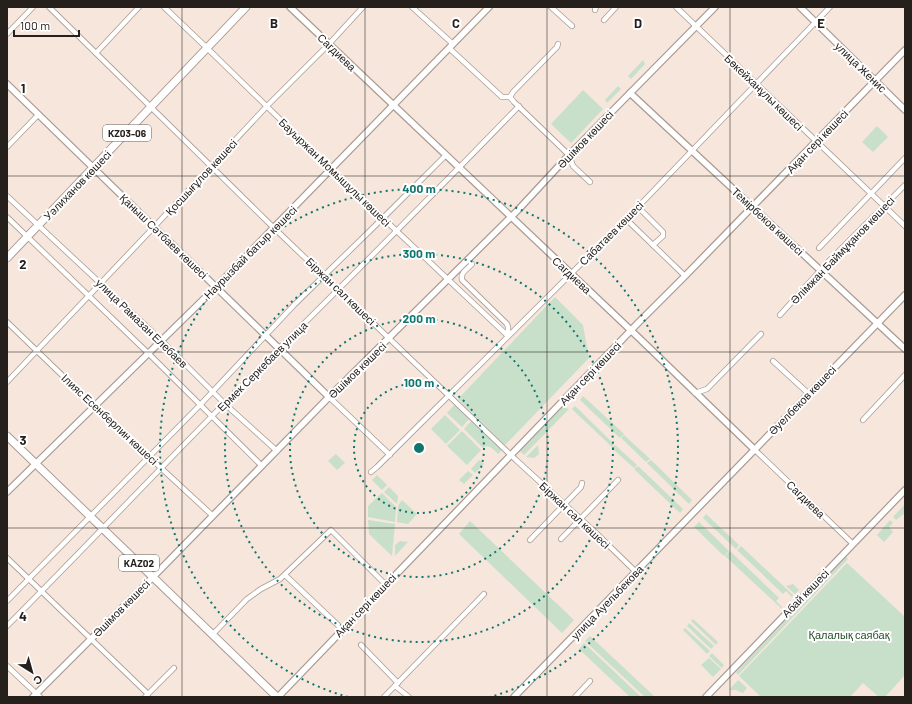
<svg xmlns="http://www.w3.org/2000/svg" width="912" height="704" font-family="Barlow,sans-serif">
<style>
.green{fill:#c8dfca}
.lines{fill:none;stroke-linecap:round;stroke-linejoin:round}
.minor-casing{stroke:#aa9b92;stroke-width:6}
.tertiary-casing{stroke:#aa9b92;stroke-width:8}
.primary-casing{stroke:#aa9b92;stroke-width:9}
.trunk-casing{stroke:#aa9b92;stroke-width:9}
.minor{stroke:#fff;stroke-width:4.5}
.tertiary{stroke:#fff;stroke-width:5.5}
.primary{stroke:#fff;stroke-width:7}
.trunk{stroke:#fff;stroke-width:7}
.grid{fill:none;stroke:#26201d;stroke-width:1;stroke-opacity:0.55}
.ring{fill:none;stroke:#0f766e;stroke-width:2;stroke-dasharray:2 4}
.labels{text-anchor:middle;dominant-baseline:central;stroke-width:4;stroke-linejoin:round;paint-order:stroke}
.shield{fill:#fff;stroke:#676361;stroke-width:1}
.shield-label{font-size:10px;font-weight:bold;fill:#26201d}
.street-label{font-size:11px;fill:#26201d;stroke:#fff}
.park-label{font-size:11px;fill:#254c2a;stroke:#fff}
.grid-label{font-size:13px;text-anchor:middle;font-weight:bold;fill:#26201d;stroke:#fff;stroke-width:4;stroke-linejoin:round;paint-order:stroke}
.centre{fill:#0f766e;stroke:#fff;stroke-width:2}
.ring-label{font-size:12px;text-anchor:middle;font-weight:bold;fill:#0f766e;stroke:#fff;stroke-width:4;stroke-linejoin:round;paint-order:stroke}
</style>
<rect width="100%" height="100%" fill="#f6e6dc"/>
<g class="green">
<path d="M643,60L645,64L631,79L628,76Z"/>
<path d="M618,86L621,89L607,103L605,100Z"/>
<path d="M583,90L603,109L571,143L551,124Z"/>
<path d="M877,126L888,137L873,152L862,142Z"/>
<path d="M555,297L583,325L589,358L505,445L458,399Z"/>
<path d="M583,396L624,434L620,438L580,400Z"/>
<path d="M455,404L470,418L462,427L447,413Z"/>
<path d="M575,406L614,444L612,447L572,409Z"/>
<path d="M562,407L569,409L524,455L520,451Z"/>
<path d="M445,415L460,430L446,444L431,429Z"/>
<path d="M472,420L503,449L498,454C494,450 492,447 486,446L483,448L464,429Z"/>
<path d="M462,431L481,450L467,465L447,446Z"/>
<path d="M624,435L650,459L646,462L621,438Z"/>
<path d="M538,445L539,454L534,458L526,457Z"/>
<path d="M615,445L637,465L634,468L612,448Z"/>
<path d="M336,454L345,463L337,470L328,461Z"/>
<path d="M479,460L484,464L475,473L471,469Z"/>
<path d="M651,460L692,500L689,504L647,463Z"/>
<path d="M638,466L683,509L680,513L634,469Z"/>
<path d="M468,471L473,475L464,484L459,480Z"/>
<path d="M377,475L387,485L382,490L372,480Z"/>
<path d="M389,487L398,496L397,504L384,492Z"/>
<path d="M382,493L396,507L395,522L368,517V506Z"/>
<path d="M402,500L417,514L408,524L397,522L398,506Z"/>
<path d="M905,504V513L896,520L893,517Z"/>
<path d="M706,514L739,545L736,549L703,518Z"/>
<path d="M368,520L395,524L392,556L369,534Z"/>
<path d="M890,520L893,523L889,527L893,532L884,542L877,535Z"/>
<path d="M470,521L574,620L562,633L459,534Z"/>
<path d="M699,522L729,551L724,556L694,527Z"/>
<path d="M400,541L408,542L395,556V545Z"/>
<path d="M741,546L793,595L792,597L786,591L783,594L737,550Z"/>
<path d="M730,551L779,598L776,601L782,607L781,608L725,556Z"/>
<path d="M846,557L848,559L738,675L736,672Z"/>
<path d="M847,563L905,617V675L885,697H879L863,683L850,697H761L739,676Z"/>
<path d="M793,584L799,590L795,594L786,586Z"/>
<path d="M693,619L718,642L716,645L691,621Z"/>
<path d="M689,623L714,646L711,649L687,626Z"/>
<path d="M685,628L710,651L707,654L683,630Z"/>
<path d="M590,636L655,697H645L585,641Z"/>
<path d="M584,643L641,697H630L579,649Z"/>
<path d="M712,653L724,665L722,668L709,656Z"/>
<path d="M709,658L721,669L713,677L701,665Z"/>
<path d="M738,680L747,688L743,693L736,690H729Z"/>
</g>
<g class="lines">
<g class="minor-casing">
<g id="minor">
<path d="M49,7L274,228L516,460L597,534L636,572"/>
<path d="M164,7L207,48L332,170L508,336"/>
<path d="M412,7L453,44"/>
<path d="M551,7L572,26"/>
<path d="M676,7L905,226"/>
<path d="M595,10L596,7"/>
<path d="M604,20L616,7"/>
<path d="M7,34L33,7"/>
<path d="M449,48L502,97H510L514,102L569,155L573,166L590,182"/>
<path d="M96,53L139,7"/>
<path d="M510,97L513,92L557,47L558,44"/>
<path d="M7,147L38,115"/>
<path d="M7,196L161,340L225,404L277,451"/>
<path d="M638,207L663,232V236L653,245"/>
<path d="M7,217L148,353L262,466"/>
<path d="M626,219L685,276"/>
<path d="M819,248L905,158"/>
<path d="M468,259L472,264C468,269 460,272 462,280L507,324L508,327V336"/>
<path d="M780,315L827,263L905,185"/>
<path d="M7,322L94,406L213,516"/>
<path d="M773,361L809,394"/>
<path d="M7,382L154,227L267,106L329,44L363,7"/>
<path d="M695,393L707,389L761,334"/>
<path d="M329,397L390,455"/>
<path d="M863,420L905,375"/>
<path d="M755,450L853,544"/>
<path d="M371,472L377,467L638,207L830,7"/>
<path d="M561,539L618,480"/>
<path d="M530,540L581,487L582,483"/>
<path d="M7,558L148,694"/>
<path d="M285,575L342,629"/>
<path d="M7,601L201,404L295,304L383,218L446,155"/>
<path d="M7,626C76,557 143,486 212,416C314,313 418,211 519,106"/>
<path d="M213,634L247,599L261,589L280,579L331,530L385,584"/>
<path d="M361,645L398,683"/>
<path d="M7,666L40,697"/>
<path d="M395,686L409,697"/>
<path d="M145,697L174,668"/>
<path d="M384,697L484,594"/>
<path d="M575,697L590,681"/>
</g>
</g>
<g class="tertiary-casing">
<g id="tertiary">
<path d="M290,7L639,338L755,450"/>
<path d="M800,7L905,110"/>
<path d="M7,84L329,397"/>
<path d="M630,93L905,349"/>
<path d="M7,492L216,287L489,7"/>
<path d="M33,697L153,577L329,397L518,210L569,155L715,7"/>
<path d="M278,697L638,323L685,276L905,50"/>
<path d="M514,697L905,295"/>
<path d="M706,697L905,490"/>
</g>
</g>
<g class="primary-casing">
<path id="primary" d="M7,258L246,7"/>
</g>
<g class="trunk-casing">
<path id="trunk" d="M7,436L277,697"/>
</g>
<use href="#minor" class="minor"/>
<use href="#tertiary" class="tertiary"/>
<use href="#primary" class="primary"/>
<use href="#trunk" class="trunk"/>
</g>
<path class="grid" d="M182,7V697M365,7V697M547,7V697M730,7V697M7,176H905M7,352H905M7,528H905"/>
<g class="ring">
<circle cx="419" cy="448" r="65"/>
<circle cx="419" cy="448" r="129"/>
<circle cx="419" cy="448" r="194"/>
<path d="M348 697A259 259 0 1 1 490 697"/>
</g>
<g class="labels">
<g class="shield">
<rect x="103" y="125" width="48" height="16" rx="3"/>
<rect x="119" y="555" width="40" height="16" rx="3"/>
</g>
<g class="shield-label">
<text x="127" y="133">KZ03-06</text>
<text x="139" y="563">KАZ02</text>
</g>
<g class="street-label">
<text transform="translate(337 52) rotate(44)">Сагдиева</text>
<text transform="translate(861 67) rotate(44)">улица Женис</text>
<text transform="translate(764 92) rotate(44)">Бөкейханұлы көшесі</text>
<text transform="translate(585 139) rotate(-46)">Әшімов көшесі</text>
<text transform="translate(817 141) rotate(-46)">Ақан сері көшесі</text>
<text transform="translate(335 172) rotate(44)">Бауыржан Момышұлы көшесі</text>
<text transform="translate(201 177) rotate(-47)">Қосшығұлов көшесі</text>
<text transform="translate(77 185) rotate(-46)">Уәлиханов көшесі</text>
<text transform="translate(768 221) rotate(43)">Темірбеков көшесі</text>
<text transform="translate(611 233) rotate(-45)">Сабатаев көшесі</text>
<text transform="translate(164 236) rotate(44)">Қаныш Сәтбаев көшесі</text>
<text transform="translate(842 250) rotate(-46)">Әлімжан Баймұқанов көшесі</text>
<text transform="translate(250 252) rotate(-45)">Наурызбай батыр көшесі</text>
<text transform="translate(572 275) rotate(43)">Сагдиева</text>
<text transform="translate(341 291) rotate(44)">Біржан сал көшесі</text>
<text transform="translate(142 323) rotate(44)">улица Рамазан Елебаев</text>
<text transform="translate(262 366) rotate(-45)">Ермек Серкебаев улица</text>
<text transform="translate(357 370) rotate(-44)">Әшімов көшесі</text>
<text transform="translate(590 373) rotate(-46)">Ақан сері көшесі</text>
<text transform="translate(802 400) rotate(-46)">Әуелбеков көшесі</text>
<text transform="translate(110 419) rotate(43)">Ілияс Есенберлин көшесі</text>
<text transform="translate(806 499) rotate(44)">Сагдиева</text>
<text transform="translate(575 515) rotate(43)">Біржан сал көшесі</text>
<text transform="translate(805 593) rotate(-46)">Абай көшесі</text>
<text transform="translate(607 602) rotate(-46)">улица Ауельбекова</text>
<text transform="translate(365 605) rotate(-46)">Ақан сері көшесі</text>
<text transform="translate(121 608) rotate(-45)">Әшімов көшесі</text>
</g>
<g class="park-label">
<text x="849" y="634">Қалалық саябақ</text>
</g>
</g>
<g class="grid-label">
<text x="274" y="28">B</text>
<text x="456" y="28">C</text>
<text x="638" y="28">D</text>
<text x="821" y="28">E</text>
<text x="23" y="93">1</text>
<text x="23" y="269">2</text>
<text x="23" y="445">3</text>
<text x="23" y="621">4</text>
</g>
<circle cx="419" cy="448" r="6" class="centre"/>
<g class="ring-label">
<text x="419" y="193">400 m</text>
<text x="419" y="258">300 m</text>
<text x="419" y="323">200 m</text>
<text x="419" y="387">100 m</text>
</g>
<rect width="912" height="704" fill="none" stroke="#26201d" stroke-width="16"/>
<g transform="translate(32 672) rotate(143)" stroke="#ffffff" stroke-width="3" paint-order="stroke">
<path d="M0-3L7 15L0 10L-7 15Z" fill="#26201d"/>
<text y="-6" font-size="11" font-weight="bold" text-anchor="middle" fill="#26201d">С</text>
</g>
<path d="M14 30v6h65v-6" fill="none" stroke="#26201d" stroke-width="2"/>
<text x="20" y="30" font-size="12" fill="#26201d" stroke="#ffffff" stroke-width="3" paint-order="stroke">100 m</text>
</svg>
